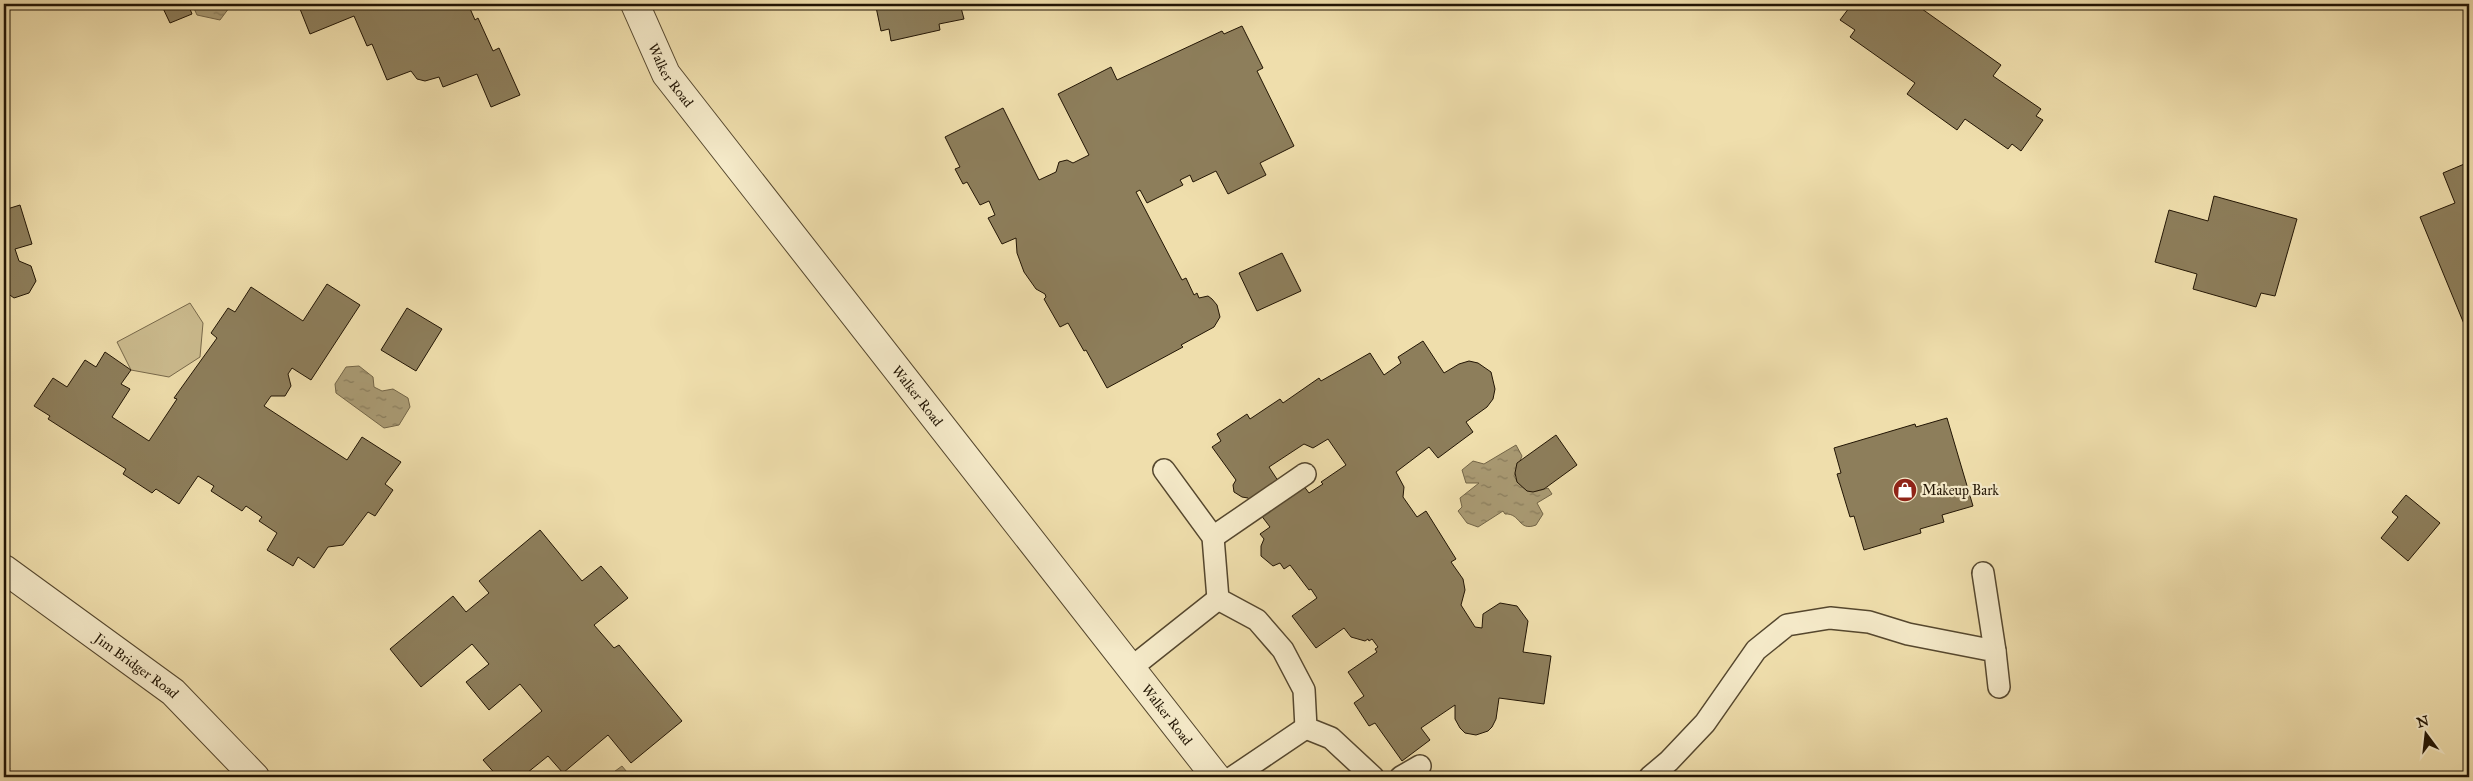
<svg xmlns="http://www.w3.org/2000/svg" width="2473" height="781" font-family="'IM FELL Great Primer',serif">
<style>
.green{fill:#ccbc8f;stroke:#77684a}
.water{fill:url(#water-ripples);stroke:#736547}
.building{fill:#8d7e5b;stroke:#221504;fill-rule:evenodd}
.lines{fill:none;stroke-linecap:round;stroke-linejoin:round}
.lane-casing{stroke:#55472e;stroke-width:24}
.street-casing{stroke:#55472e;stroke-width:30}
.lane{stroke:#f5eac9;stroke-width:21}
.street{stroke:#f5eac9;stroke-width:28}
.labels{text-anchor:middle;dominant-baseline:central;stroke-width:4.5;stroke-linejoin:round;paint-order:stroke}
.street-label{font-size:14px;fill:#221504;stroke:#f5eac9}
.poi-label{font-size:14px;fill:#221504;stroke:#f5eac9;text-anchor:start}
</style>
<defs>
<pattern id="water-ripples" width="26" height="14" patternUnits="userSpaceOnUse" patternTransform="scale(1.25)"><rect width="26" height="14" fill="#a99a73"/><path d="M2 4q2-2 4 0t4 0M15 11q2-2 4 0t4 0" fill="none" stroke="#897c5c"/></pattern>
</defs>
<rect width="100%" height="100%" fill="#efdeac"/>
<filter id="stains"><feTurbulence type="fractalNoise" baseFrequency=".004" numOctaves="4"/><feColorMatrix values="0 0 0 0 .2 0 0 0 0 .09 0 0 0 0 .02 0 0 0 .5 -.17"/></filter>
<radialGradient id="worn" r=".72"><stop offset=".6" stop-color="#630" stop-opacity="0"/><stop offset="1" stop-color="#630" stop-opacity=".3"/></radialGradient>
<path class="green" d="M190,303L203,323L200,357L169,377L131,370L117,342Z"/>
<g class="water">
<path d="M192,4H232L220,20L197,15Z"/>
<path d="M359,366L373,377L374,387L382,391L393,389L408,398L410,407L399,425L384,428L336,393L335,384L346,367Z"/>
<path d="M1516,445L1522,456L1514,476C1523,492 1531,494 1548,488L1552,494L1537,503L1543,514L1536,525C1518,532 1521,513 1505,514L1503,511L1478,527L1467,523L1458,511L1462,507L1460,498L1479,483H1466L1462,470L1473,461L1484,464Z"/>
<path d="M622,766L631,777H607Z"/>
</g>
<g class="building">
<path d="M161,4H188L192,14L170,23Z"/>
<path d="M298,4H468L475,20L478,18L493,51L499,48L520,95L491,107L477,74L443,87L439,77L425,81L417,79L411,71L387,80L372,44L367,46L354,16L310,34Z"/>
<path d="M882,4H960L964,19L939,24L940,30L891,41L889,29L881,31L876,7L882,6Z"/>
<path d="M972,4H988L973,7Z"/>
<path d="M1852,4H1915L2001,65L1993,76L2041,109L2036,116L2043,120L2021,151L2012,144L2008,149L1965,119L1957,130L1907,94L1915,83L1850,37L1855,30L1840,20Z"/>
<path d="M1242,26L1263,68L1257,71L1294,146L1260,163L1266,175L1228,194L1216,171L1193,182L1190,175L1180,180L1183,185L1147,203L1140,190L1136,192L1182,280L1186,278L1194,295L1197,293L1199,298L1208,296L1212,299L1217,305L1220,317L1214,327L1181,345L1183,347L1107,388L1086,350L1084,351L1068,323L1060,327L1044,299L1046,297L1045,294L1036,289L1024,272L1017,253L1016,238L1002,244L988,218L995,215L989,201L980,205L967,182L963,184L955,169L960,167L945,137L1003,108L1039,180L1056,172L1059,162L1067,160L1073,163L1089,155L1058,94L1111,67L1117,80L1222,31L1224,34Z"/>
<path d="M2469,162V336L2420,217L2455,203L2443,173Z"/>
<path d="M2214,196L2297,219L2275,296L2261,293L2256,307L2193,289L2197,274L2155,262L2169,210L2208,221Z"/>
<path d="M20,205L32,244L15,249L19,261L31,266L36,281L29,293L14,298L7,293L4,295V210Z"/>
<path d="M1282,253L1301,291L1257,311L1239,273Z"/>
<path d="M327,284L360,305L311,380L292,368L288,374L291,386L285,396H271L264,406L347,460L362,437L401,462L385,484L393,490L375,516L368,512L343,545L328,547L314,568L298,557L293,566L267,550L277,533L259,521L262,517L246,506L242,511L211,491L214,486L198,476L179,504L156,489L152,493L123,474L126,469L48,419L50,416L34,406L53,378L67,387L85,360L96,367L105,352L131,370L121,384L130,389L112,417L149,441L177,399L174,398L217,338L211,333L228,308L235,312L251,287L303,321Z"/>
<path d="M407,308L442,329L416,371L381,350Z"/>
<path d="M1423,341L1444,373L1459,364L1469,361L1478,363L1491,372L1495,389L1493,399L1487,407L1466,422L1473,432L1438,458L1429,447L1396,472L1404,487L1403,497L1417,517L1426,511L1456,559L1451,562L1463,579L1465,590L1461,605L1475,627L1482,628L1483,614L1500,603L1517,606L1528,621L1523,652L1551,656L1544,704L1499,698L1496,719L1492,727L1488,731L1476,735L1465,733L1460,728L1455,719V705L1421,728L1430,740L1402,761L1375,723L1369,726L1354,703L1364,696L1348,672L1377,652L1375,649L1378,647L1372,639L1369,641L1368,639L1365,641L1351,637L1344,628L1316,648L1292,616L1317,598L1311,589L1309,590L1290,565L1284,569L1280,563L1273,566L1261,556V546L1264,539L1260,534L1270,527L1248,498L1242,497L1234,492L1233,485L1236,480L1212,447L1221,441L1217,434L1247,414L1250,419L1280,399L1283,403L1319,378L1321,381L1370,353L1384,375L1401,363L1398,357ZM1328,439L1346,465L1321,482L1323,484L1309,493L1303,485L1288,496L1269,467L1304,444L1313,448Z"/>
<path d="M1947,418L1973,506L1942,515L1944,522L1920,529L1921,533L1864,550L1854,516L1850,517L1837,474L1841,473L1834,448L1915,424L1916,427Z"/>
<path d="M1556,435L1577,465L1544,489L1533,492L1527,491L1517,482L1515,473L1517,463Z"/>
<path d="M2406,495L2440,523L2408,561L2381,538L2398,517L2392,512Z"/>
<path d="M540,530L582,581L601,566L628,598L594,625L614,648L619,645L682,721L631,763L608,735L563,773L548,756L522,777H498L483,760L542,711L520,684L489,710L466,682L489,664L472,644L421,687L390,649L453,596L466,612L489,593L479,581Z"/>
<path d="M4,764L10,768L4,776Z"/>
</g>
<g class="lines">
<g class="lane-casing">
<g id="lane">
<path d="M1164,470L1213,537L1218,599L1257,620L1283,650L1304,690L1306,728L1331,738L1373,777"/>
<path d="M1213,537L1305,474"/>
<path d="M1983,573L1995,651"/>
<path d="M1131,668L1218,599"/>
<path d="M1233,777L1307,727"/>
<path d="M1401,777L1420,766"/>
<path d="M1650,777L1669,761L1705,723L1756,650L1787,625L1830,618L1869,622L1908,634L1995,651L1999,687"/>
</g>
</g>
<g class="street-casing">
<g id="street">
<path id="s1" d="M635,4L666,74L1216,777"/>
<path id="s2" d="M4,569L173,692L255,777"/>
</g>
</g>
<use href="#lane" class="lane"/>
<use href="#street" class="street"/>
</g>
<defs>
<g id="shop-disc" transform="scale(1.25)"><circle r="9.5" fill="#8f2418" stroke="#f5eac9"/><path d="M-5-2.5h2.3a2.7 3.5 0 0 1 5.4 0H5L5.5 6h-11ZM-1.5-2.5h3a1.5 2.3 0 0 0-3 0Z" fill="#fff"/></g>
</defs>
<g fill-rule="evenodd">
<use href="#shop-disc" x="1905" y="490"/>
</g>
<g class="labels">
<g class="street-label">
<text stroke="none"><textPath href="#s1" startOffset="80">Walker Road</textPath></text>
<text stroke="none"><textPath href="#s1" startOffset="485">Walker Road</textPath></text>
<text stroke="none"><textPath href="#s2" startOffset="164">Jim Bridger Road</textPath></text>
<text stroke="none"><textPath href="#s1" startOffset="890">Walker Road</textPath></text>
</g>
<g class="poi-label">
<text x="1922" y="490">Makeup Bark</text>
</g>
</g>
<rect width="2473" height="781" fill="none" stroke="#efdeac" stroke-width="20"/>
<rect x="5" y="5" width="2463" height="771" fill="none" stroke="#221504" stroke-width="2.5"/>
<rect x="10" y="10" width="2453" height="761" fill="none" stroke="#221504"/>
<g transform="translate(2426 734) rotate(345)" stroke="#f5eac9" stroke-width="4" paint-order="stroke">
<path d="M0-4L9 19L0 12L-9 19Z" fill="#221504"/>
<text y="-8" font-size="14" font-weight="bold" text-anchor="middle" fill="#221504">N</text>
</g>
<rect width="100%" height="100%" filter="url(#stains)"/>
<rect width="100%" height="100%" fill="url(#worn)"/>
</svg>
